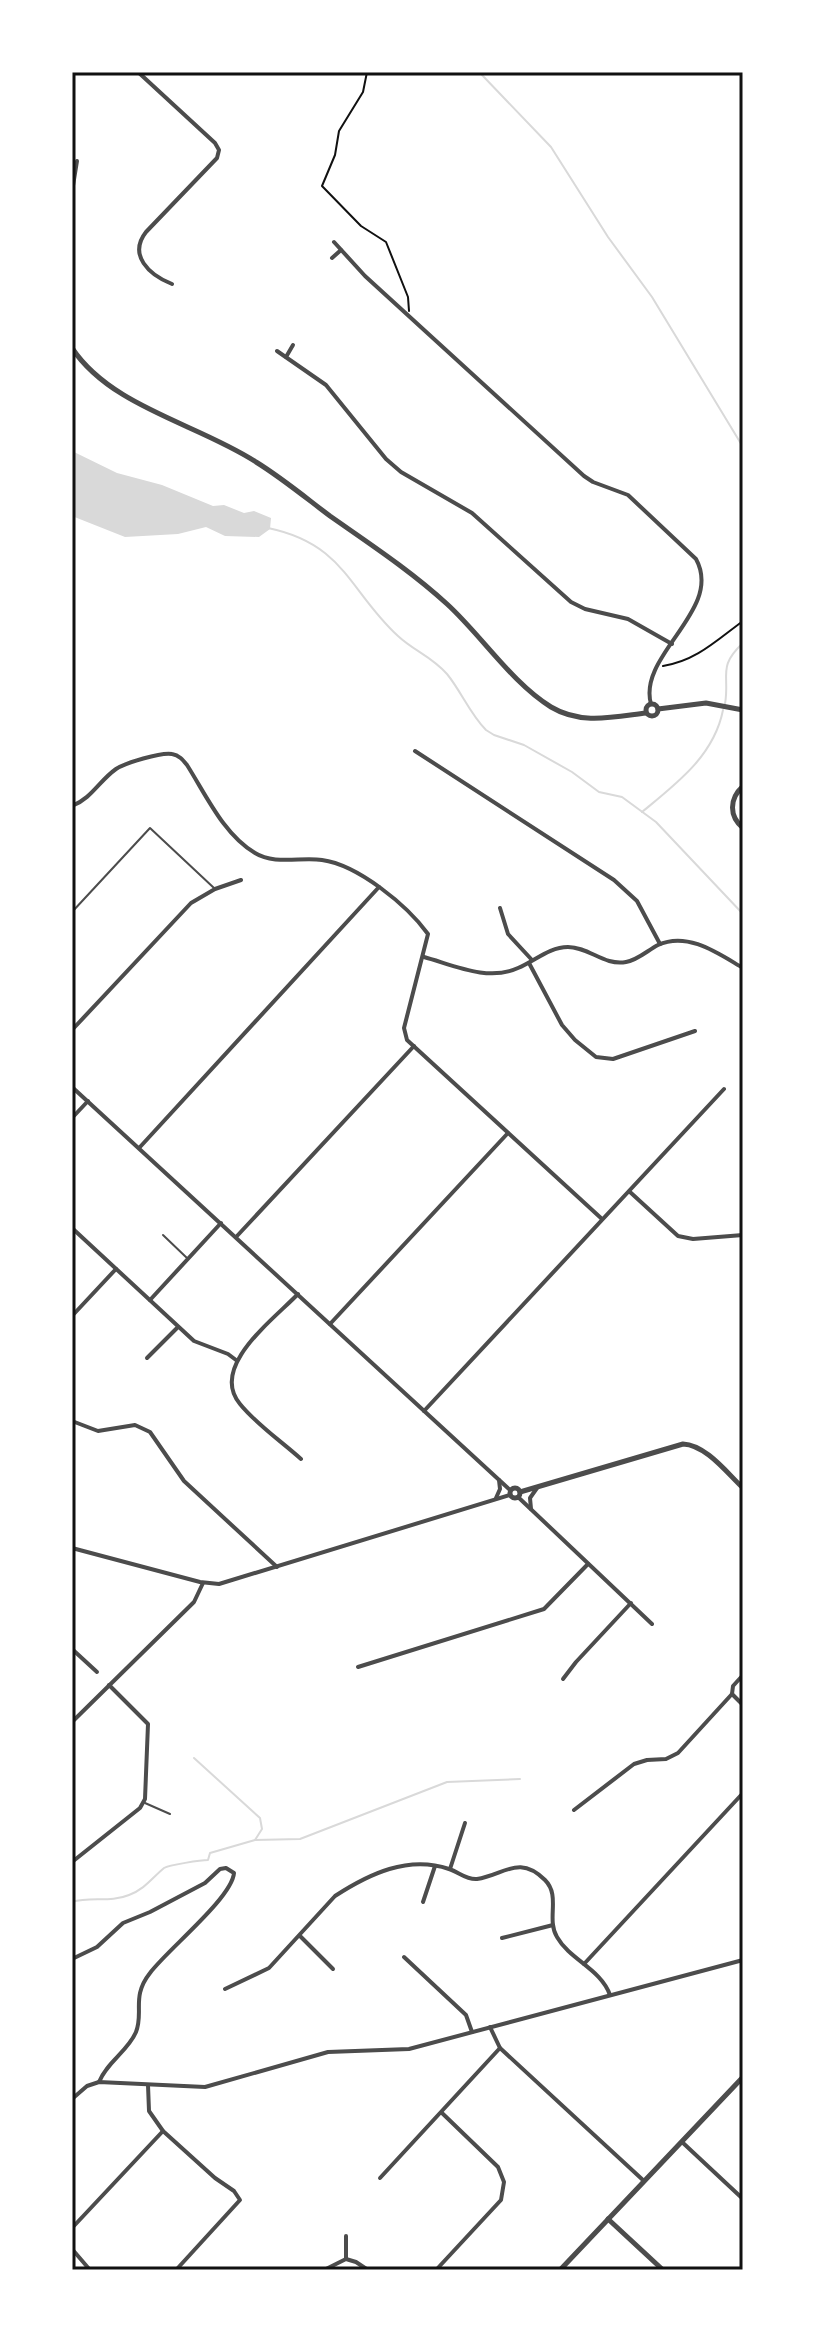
<svg xmlns="http://www.w3.org/2000/svg" width="815" height="2342" font-family="'Exo 2',sans-serif">
<style>
.water{fill:#d9d9d9}
.lines{fill:none;stroke-linecap:round;stroke-linejoin:round}
.stream{stroke:#d9d9d9;stroke-width:2}
.path{stroke:#111;stroke-width:2}
.service{stroke:#4c4c4c;stroke-width:2}
.minor{stroke:#4c4c4c;stroke-width:4}
.tertiary{stroke:#4c4c4c;stroke-width:5}
.neatline{fill:none;stroke:#111;stroke-width:3}
</style>
<rect width="100%" height="100%" fill="#fff"/>
<path class="water" d="M72,451L117,473L162,485L213,506L224,505L244,513L254,511L271,518L270,529L259,537L225,536L206,527L178,534L125,537L72,516Z"/>
<g class="lines">
<g class="stream">
<path d="M482,75L551,147L608,237L652,297L743,447"/>
<path d="M268,528C345,544 349,591 398,636C414,651 431,656 447,674C461,691 470,714 486,730L494,735L524,745L572,772L599,792L622,797L656,822L743,914"/>
<path d="M725,704C730,675 717,667 743,643"/>
<path d="M642,812C676,784 714,756 723,710"/>
<path d="M194,1758L260,1818L262,1829L255,1840"/>
<path d="M72,1902C90,1896 110,1903 129,1895C145,1889 152,1878 164,1868C169,1865 201,1860 208,1860L210,1853L255,1840L300,1839L447,1782L520,1779"/>
</g>
<g class="path">
<path d="M367,72L363,92L339,131L335,155L322,186L361,226L386,242L408,297L409,311"/>
<path d="M663,666C696,661 717,640 743,621"/>
</g>
<g class="service">
<path d="M72,912L150,828L214,888"/>
<path d="M163,1235L188,1259"/>
<path d="M145,1803L170,1814"/>
</g>
<g class="minor">
<path d="M138,72L215,143L219,150L217,158L146,232C128,255 149,275 172,284"/>
<path d="M72,192L77,161"/>
<path d="M334,242L365,276L584,476L593,482L628,495L696,559C724,610 637,655 651,704"/>
<path d="M332,258L341,250"/>
<path d="M277,351L326,385L386,459L401,472L472,513L571,602L585,609L628,619L672,644"/>
<path d="M286,357L293,345"/>
<path d="M415,751L614,880L637,901L660,944"/>
<path d="M72,806C92,798 99,781 116,769C125,763 161,752 172,754C179,755 183,760 187,765C206,795 224,835 255,853C274,865 301,857 322,860C358,865 407,905 428,934L404,1028L407,1040L602,1219"/>
<path d="M500,908L508,934L532,960"/>
<path d="M424,957C453,965 488,982 518,968C535,961 549,947 568,947C589,947 604,966 626,962C638,960 648,950 658,945C688,931 719,954 743,968"/>
<path d="M529,963L562,1025L575,1040L596,1057L613,1059L695,1031"/>
<path d="M72,1030L191,903L215,889L241,880"/>
<path d="M72,1087L510,1490"/>
<path d="M72,1118L88,1101"/>
<path d="M140,1147L379,887"/>
<path d="M630,1192L678,1236L693,1239L743,1235"/>
<path d="M72,1228L194,1341L228,1354L236,1360"/>
<path d="M237,1236L414,1046"/>
<path d="M298,1294C273,1320 209,1367 240,1404C256,1424 281,1441 301,1459"/>
<path d="M150,1300L221,1223"/>
<path d="M72,1316L116,1269"/>
<path d="M330,1324L508,1133"/>
<path d="M147,1358L178,1327"/>
<path d="M424,1411L724,1089"/>
<path d="M72,1421L98,1431L135,1425L150,1432L184,1481L277,1567"/>
<path d="M518,1497L652,1624"/>
<path d="M496,1498L500,1489L499,1480"/>
<path d="M531,1509L530,1498L537,1488"/>
<path d="M72,1548L200,1582L219,1584L510,1495"/>
<path d="M72,1649L97,1672"/>
<path d="M358,1667L544,1609L588,1564"/>
<path d="M563,1679L576,1662L631,1603"/>
<path d="M732,1694L743,1705"/>
<path d="M72,1722L194,1602L203,1583"/>
<path d="M574,1810L634,1764L647,1760L666,1759L678,1753L732,1694L733,1686L743,1675"/>
<path d="M72,1862L140,1808L145,1799L148,1724L109,1685"/>
<path d="M450,1869L465,1823"/>
<path d="M423,1902L435,1866"/>
<path d="M300,1936L333,1969"/>
<path d="M502,1938L553,1925"/>
<path d="M404,1957L466,2015L472,2032"/>
<path d="M72,1959L97,1947L123,1923L150,1912L205,1883L220,1869L226,1868L234,1873C232,1898 167,1950 150,1973C131,1997 144,2012 136,2032C128,2051 107,2062 99,2082"/>
<path d="M584,1964L743,1793"/>
<path d="M225,1989L269,1968L335,1896C369,1874 408,1855 449,1869C459,1872 466,1880 477,1879C504,1875 519,1854 545,1880C561,1896 546,1919 557,1937C570,1960 601,1969 610,1995"/>
<path d="M490,2027L500,2048L644,2181"/>
<path d="M148,2085L149,2111L163,2131L215,2178L234,2191L240,2200L176,2270"/>
<path d="M72,2099L87,2086L99,2082L205,2087L328,2052L409,2049L743,1960"/>
<path d="M682,2142L743,2199"/>
<path d="M380,2178L500,2048"/>
<path d="M72,2228L163,2131"/>
<path d="M346,2236V2259"/>
<path d="M72,2249L90,2270"/>
<path d="M324,2270L346,2259L356,2262L368,2270"/>
<path d="M436,2270L501,2200L504,2182L498,2167L442,2113"/>
</g>
<g class="tertiary">
<path d="M72,348C111,407 198,424 256,462C282,478 306,498 330,516C370,544 411,571 447,604C481,635 512,683 551,707C581,725 613,717 646,713"/>
<circle cx="652" cy="710" r="6"/>
<path d="M658,709L706,703L743,710"/>
<path d="M743,786C729,799 729,816 743,828"/>
<circle cx="515" cy="1493" r="5"/>
<path d="M520,1492L683,1444C706,1445 727,1473 743,1488"/>
<path d="M608,2219L663,2270"/>
<path d="M560,2270L743,2077"/>
</g>
</g>
<rect width="815" height="2342" fill="none" stroke="#ffffff" stroke-width="148"/>
<rect x="74" y="74" width="667" height="2194" class="neatline"/>
</svg>
